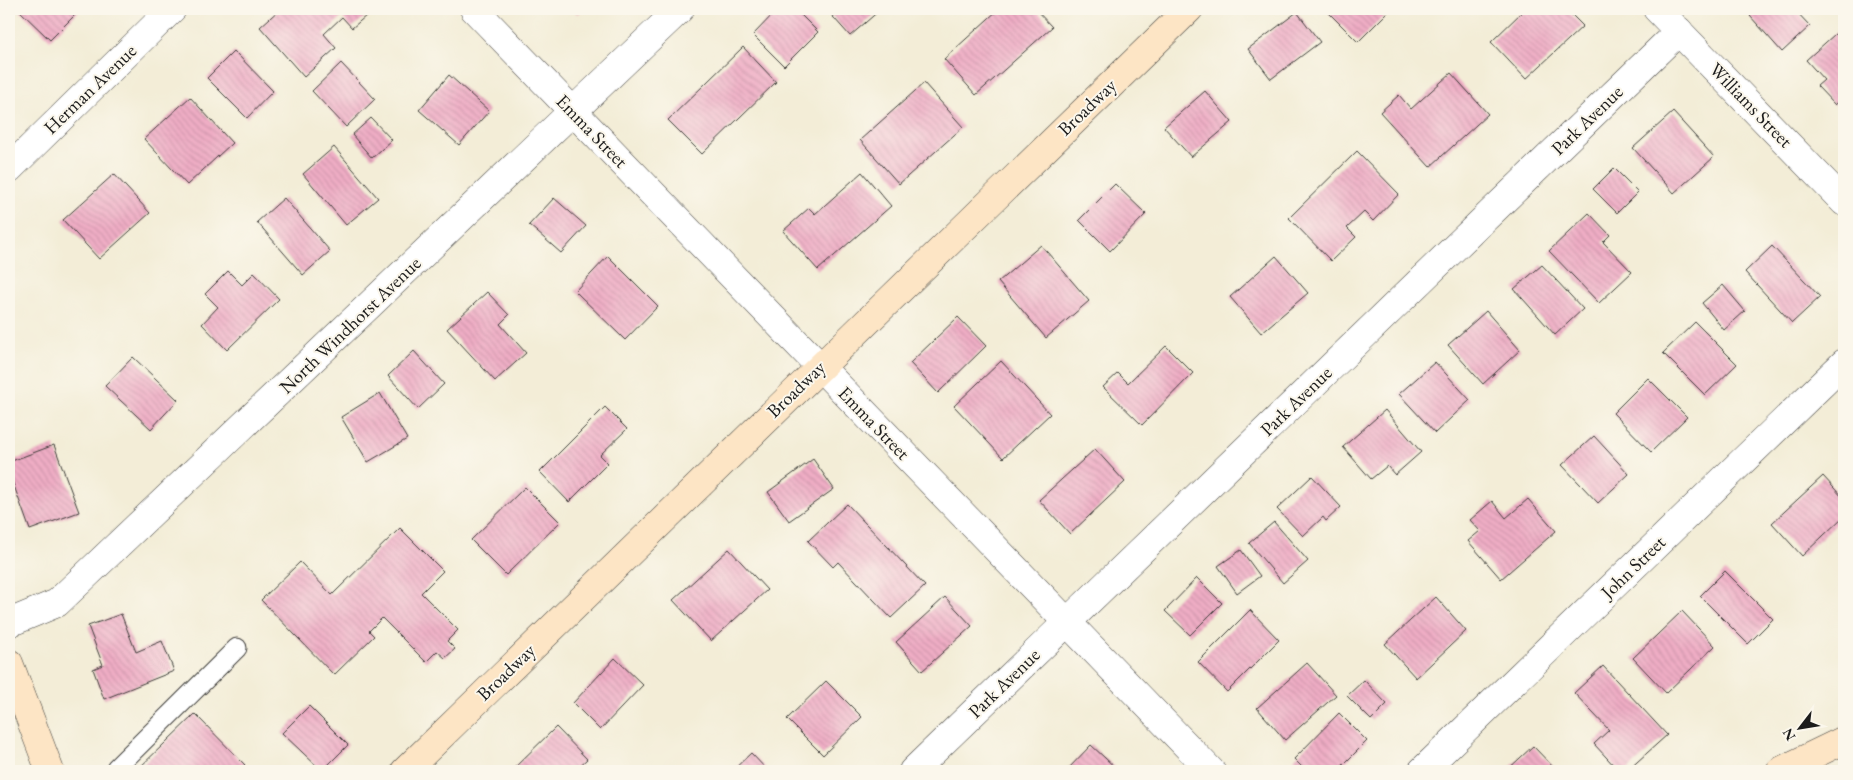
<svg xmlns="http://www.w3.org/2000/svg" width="1853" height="780" font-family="'EB Garamond',serif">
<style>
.building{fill:url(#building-back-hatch)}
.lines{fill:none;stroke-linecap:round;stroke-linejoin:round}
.lane-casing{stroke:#3c3b38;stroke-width:21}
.street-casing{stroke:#3c3b38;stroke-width:29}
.secondary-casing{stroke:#3c3b38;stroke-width:29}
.lane{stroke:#fff;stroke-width:19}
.street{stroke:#fff;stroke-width:28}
.secondary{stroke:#fde5c5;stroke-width:28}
.labels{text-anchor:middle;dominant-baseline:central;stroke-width:4;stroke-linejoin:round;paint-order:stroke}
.street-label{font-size:19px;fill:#1c1c1c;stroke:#fbf7ec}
</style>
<defs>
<pattern id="building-back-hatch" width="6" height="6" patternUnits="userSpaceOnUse" patternTransform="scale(1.25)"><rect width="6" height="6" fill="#efadc5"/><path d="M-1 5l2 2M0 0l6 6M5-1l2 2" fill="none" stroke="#cc94a9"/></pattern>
</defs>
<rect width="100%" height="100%" fill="#fbf7ec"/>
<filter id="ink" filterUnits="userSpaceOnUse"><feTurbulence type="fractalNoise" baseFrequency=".02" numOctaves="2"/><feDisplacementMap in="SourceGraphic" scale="10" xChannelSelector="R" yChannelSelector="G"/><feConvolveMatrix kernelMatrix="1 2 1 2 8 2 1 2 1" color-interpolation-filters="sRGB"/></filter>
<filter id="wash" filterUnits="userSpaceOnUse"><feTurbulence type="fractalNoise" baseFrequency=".0096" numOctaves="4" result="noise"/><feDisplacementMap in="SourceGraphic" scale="20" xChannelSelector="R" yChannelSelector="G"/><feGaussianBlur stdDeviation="1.12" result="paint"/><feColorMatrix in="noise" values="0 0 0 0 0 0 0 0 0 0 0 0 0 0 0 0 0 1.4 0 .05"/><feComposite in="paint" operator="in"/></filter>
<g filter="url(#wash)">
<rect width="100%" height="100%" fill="#f3edd7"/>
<g id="blocks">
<g class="building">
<path d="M18,9H81L50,40Z"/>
<path d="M280,9H374L352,28L342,17L324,34L336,48L304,77L260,27Z"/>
<path d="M572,9H583L578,14Z"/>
<path d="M778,9H795L818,32L784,66L753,35Z"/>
<path d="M826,9H881L850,36Z"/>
<path d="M999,9H1035L1052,27L976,95L944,59Z"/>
<path d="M1325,9H1384L1388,12L1358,42Z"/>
<path d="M1525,9H1566L1583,26L1526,79L1491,42Z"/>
<path d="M1758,9H1794L1810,26L1782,52L1750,16Z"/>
<path d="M1297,12L1320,42L1271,79L1248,49Z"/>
<path d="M1844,26V97L1835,105L1817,86L1824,80L1806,60Z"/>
<path d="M743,47L776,82L702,154L668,120Z"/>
<path d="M234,51L273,91L247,118L207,78Z"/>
<path d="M341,63L375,99L346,127L312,91Z"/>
<path d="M1451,73L1488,114L1430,167L1380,112L1399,95L1411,109Z"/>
<path d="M449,75L489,111L459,145L419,110Z"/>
<path d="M924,83L963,127L899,184L860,140Z"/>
<path d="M1205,91L1232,122L1191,157L1164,127Z"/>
<path d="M190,97L232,143L187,185L144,139Z"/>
<path d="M1673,112L1714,157L1674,193L1633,148Z"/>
<path d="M371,118L392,140L372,158L352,135Z"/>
<path d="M334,147L378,198L346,225L303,174Z"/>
<path d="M1357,151L1399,194L1373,221L1364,212L1347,228L1356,237L1331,261L1289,218Z"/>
<path d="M1614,168L1638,192L1617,213L1593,189Z"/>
<path d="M862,172L891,206L818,270L783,231L809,208L815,214Z"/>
<path d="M114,174L150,213L99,259L63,220Z"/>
<path d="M1115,184L1146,214L1110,251L1079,220Z"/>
<path d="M284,198L330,251L303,275L257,222Z"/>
<path d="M554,198L586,226L561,253L529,225Z"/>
<path d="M1589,213L1610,235L1603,242L1632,272L1599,303L1549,251Z"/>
<path d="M1041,245L1089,301L1046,338L998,282Z"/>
<path d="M1772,246L1820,297L1792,323L1745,272Z"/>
<path d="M608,256L658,306L625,340L575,291Z"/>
<path d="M1276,256L1308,293L1261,333L1230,297Z"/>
<path d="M1542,265L1583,309L1555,335L1514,289Z"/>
<path d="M228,271L242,285L254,273L279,299L227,350L202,324L218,307L205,294Z"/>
<path d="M1723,285L1745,311L1724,330L1702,303Z"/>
<path d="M487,292L509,315L500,324L526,353L495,381L447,329Z"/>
<path d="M1486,311L1520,350L1483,384L1448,345Z"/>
<path d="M958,317L986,346L938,393L910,363Z"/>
<path d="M1695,322L1737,364L1705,395L1663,353Z"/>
<path d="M1166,346L1193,373L1142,425L1103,387L1118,373L1128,383Z"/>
<path d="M414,351L444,384L418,409L388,376Z"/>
<path d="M133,357L178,400L151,429L105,386Z"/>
<path d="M1001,361L1050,414L1003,458L954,406Z"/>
<path d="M1435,362L1470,400L1435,433L1399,394Z"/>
<path d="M1648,378L1687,417L1651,452L1613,413Z"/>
<path d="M380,393L407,439L368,462L341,417Z"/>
<path d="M605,407L627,429L600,455L608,463L569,502L540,472Z"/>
<path d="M1385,410L1421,452L1395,475L1387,466L1371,479L1343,447Z"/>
<path d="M1594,436L1629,474L1598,503L1562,465Z"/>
<path d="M54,445L79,512L30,530L9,472V462Z"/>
<path d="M1095,449L1125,482L1070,534L1039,500Z"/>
<path d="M813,459L834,489L789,521L768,492Z"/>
<path d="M1312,476L1341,507L1326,521L1323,517L1303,536L1277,509Z"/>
<path d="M1823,476L1844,499V516L1802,556L1772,523Z"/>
<path d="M525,487L560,522L506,575L471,540Z"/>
<path d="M1528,499L1556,531L1501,579L1468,541L1480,531L1470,520L1492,501L1506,518Z"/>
<path d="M847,504L925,586L891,618L838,562L833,567L808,541Z"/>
<path d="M1274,522L1308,561L1283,583L1249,543Z"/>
<path d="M400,528L443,571L421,593L458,630L447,641L455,649L445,658L437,651L426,662L382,618L369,631L374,636L334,675L261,600L300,562L332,595Z"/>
<path d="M729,549L767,590L711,641L673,600Z"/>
<path d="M1241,550L1260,576L1237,593L1218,566Z"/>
<path d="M1725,571L1773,619L1748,644L1700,596Z"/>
<path d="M1197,578L1222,603L1190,635L1165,611Z"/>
<path d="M945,597L972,626L922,671L896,642Z"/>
<path d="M1436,597L1466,631L1416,678L1385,644Z"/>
<path d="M1250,610L1279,640L1227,692L1198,662Z"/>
<path d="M1682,611L1715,646L1666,693L1633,658Z"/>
<path d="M121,614L136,652L162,641L174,671L104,699L93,669L103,665L88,626Z"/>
<path d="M615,658L643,685L600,730L573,703Z"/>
<path d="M1307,663L1336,695L1285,740L1257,708Z"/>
<path d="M1603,666L1667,735L1627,771H1619L1594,744L1609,730L1574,693Z"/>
<path d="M1364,680L1387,704L1371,720L1347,696Z"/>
<path d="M826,681L862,717L823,755L787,719Z"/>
<path d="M309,706L348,745L322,771L282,733Z"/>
<path d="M1339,713L1367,741L1337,771H1306L1294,759Z"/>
<path d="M195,714L245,765L238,771H136Z"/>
<path d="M556,727L587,759L574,771H511Z"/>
<path d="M1091,745L1119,771H1066Z"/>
<path d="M1533,746L1557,771H1506Z"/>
<path d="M751,753L768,771H732Z"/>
</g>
</g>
</g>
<g filter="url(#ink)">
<use href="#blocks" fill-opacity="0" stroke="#3c3b38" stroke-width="1"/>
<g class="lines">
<g class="lane-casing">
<path id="lane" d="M118,771L116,768L237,648"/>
</g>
<g class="street-casing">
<g id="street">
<path d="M474,9L1211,771"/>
<path d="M1657,9L1844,202"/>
<path d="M9,169L172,9"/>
<path d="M9,623L57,603L680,9"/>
<path d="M913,771L1679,31"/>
<path d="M1422,771L1844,363"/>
</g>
</g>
<g class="secondary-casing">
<g id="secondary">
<path d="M9,663L50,771"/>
<path d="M405,771L1189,9"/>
<path d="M1780,771L1844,740"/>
</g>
</g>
<use href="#lane" class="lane"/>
<use href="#street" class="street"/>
<use href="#secondary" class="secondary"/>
</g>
</g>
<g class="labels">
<g class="street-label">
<text transform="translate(90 89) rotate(-44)">Herman Avenue</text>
<text transform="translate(1751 105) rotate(46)">Williams Street</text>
<text transform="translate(1087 107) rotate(-44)">Broadway</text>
<text transform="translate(1587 120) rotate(-44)">Park Avenue</text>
<text transform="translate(592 131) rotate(46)">Emma Street</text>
<text transform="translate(350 325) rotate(-44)">North Windhorst Avenue</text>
<text transform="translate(796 389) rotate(-44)">Broadway</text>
<text transform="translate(1296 401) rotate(-44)">Park Avenue</text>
<text transform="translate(874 423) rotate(46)">Emma Street</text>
<text transform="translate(1633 567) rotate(-44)">John Street</text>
<text transform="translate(506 672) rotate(-44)">Broadway</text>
<text transform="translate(1004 683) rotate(-44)">Park Avenue</text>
</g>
</g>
<rect width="1853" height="780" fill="none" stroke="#fbf7ec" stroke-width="30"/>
<g transform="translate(1800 728) rotate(239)" stroke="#fbf7ec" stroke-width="4" paint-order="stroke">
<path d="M0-4L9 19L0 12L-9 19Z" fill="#1c1c1c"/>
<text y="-8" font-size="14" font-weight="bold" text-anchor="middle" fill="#1c1c1c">N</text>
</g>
</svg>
